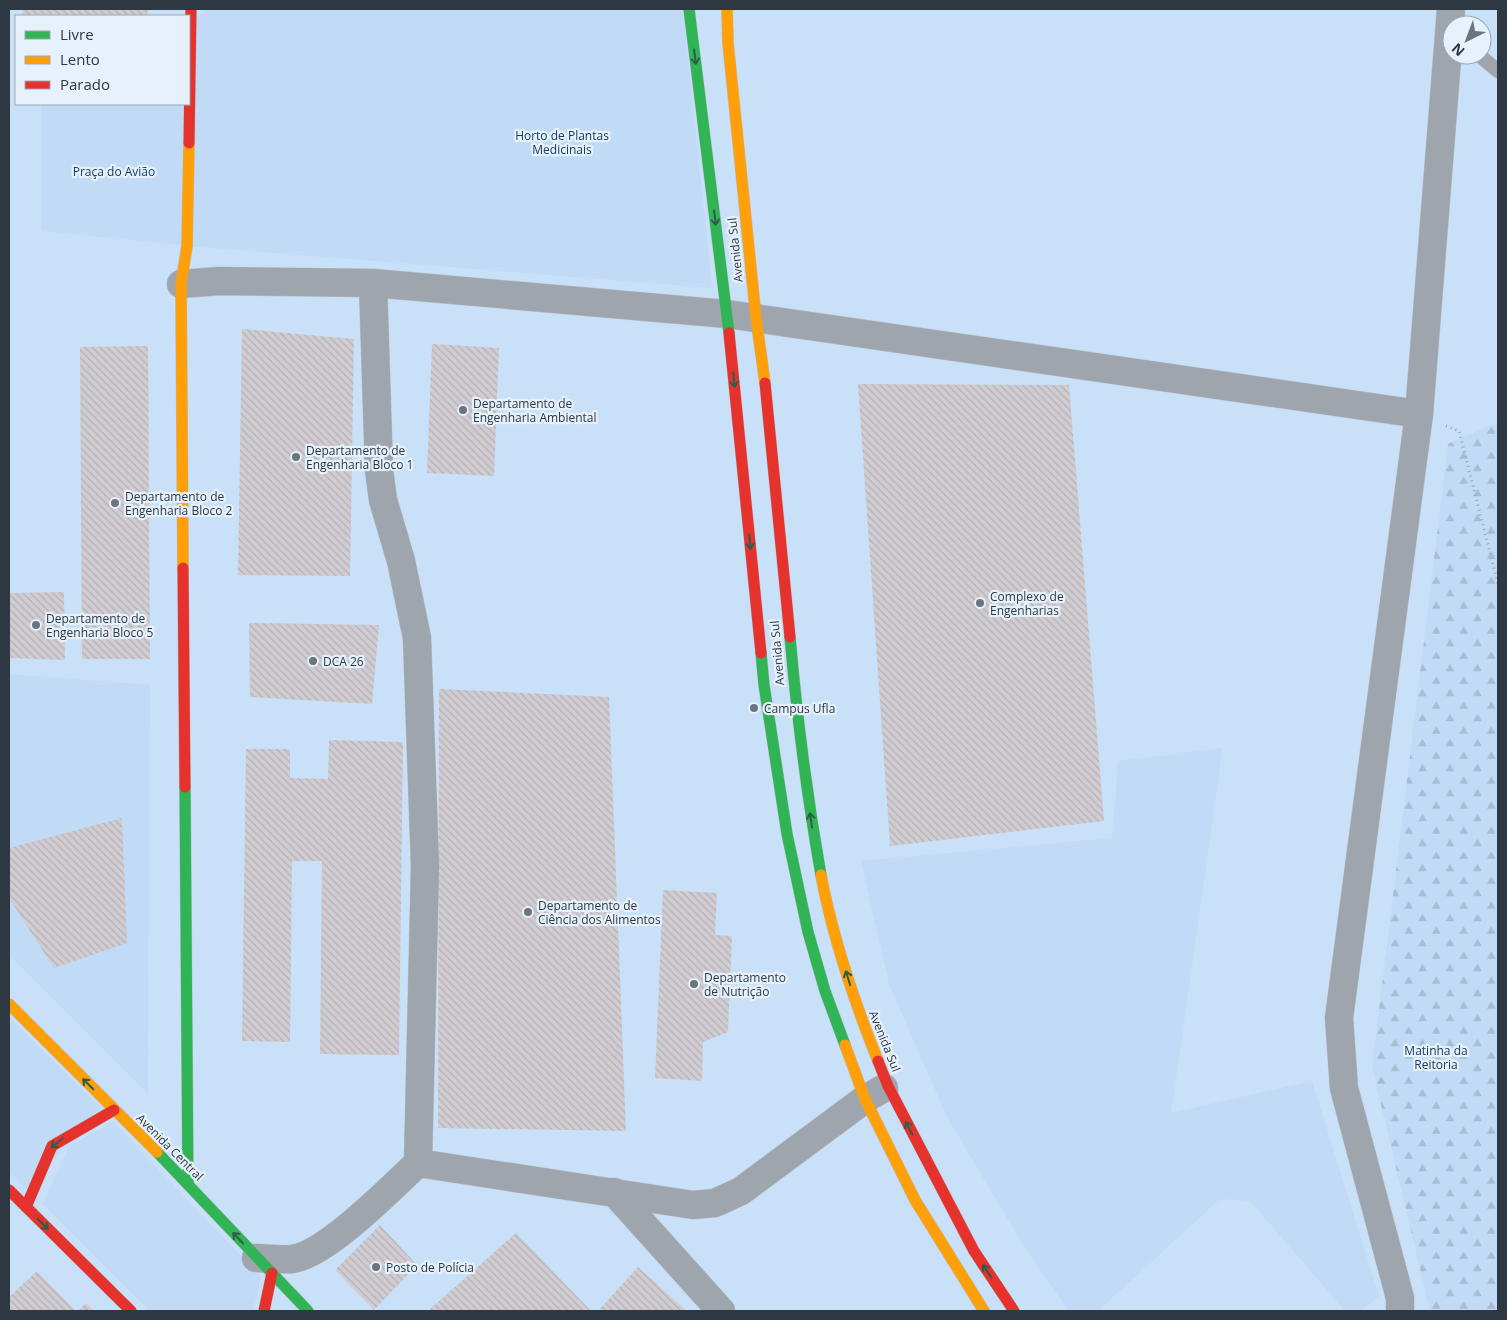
<svg xmlns="http://www.w3.org/2000/svg" width="1507" height="1320" font-family="'Open Sans',sans-serif">
<style>
.built{fill:#c8e0f8;fill-rule:evenodd}
.forest{fill:url(#forest-firs)}
.green{fill:#c1dbf6}
.building{fill:url(#building-back-hatch)}
.lines{fill:none;stroke-linecap:round;stroke-linejoin:round}
.lane-casing{stroke:#b9c2cd;stroke-width:15}
.street-casing{stroke:#b9c2cd;stroke-width:29}
.fast-casing{stroke:#b9c2cd;stroke-width:12}
.slow-casing{stroke:#b9c2cd;stroke-width:12}
.jam-casing{stroke:#b9c2cd;stroke-width:12}
.path{stroke:#a0a7ae;stroke-width:3;stroke-dasharray:1 4;stroke-linecap:butt}
.lane{stroke:#9fa5ac;stroke-width:14}
.street{stroke:#9fa5ac;stroke-width:28}
.fast{stroke:#30b455;stroke-width:11}
.slow{stroke:#ff9f0a;stroke-width:11}
.jam{stroke:#e5322d;stroke-width:11}
.oneway{stroke:#2e5d48}
.poi-dot{fill:#6a7580;stroke:#e6f1fc;stroke-width:2}
.labels{text-anchor:middle;dominant-baseline:central;stroke-width:4.5;stroke-linejoin:round;paint-order:stroke}
.park-label{font-size:12px;fill:#143d60;stroke:#e6f1fc}
.street-label{font-size:12px;fill:#2d3843;stroke:#e6f1fc}
.poi-label{font-size:12px;fill:#2d3843;stroke:#e6f1fc;text-anchor:start}
</style>
<defs>
<pattern id="forest-firs" width="22" height="20" patternUnits="userSpaceOnUse" patternTransform="scale(1.25)"><rect width="22" height="20" fill="#c1dbf6"/><path d="M5 1l3.5 6h-7zM16 11l3.5 6h-7z" fill="#a6bdd4"/></pattern>
<pattern id="building-back-hatch" width="6" height="6" patternUnits="userSpaceOnUse" patternTransform="scale(1.25)"><rect width="6" height="6" fill="#d0ccd2"/><path d="M-1 5l2 2M0 0l6 6M5-1l2 2" fill="none" stroke="#b3b0b6"/></pattern>
</defs>
<rect width="100%" height="100%" fill="#dae5f2"/>
<path class="built" d="M9,9H1498V1311H9ZM16,16H189V104H16ZM1452,25H1482V55H1452Z"/>
<path class="forest" d="M1498,422V1311H1430L1372,1067L1448,444Z"/>
<g class="green">
<path d="M209,9H683L712,288L187,246L197,17Z"/>
<path d="M41,104H184L181,245L42,231Z"/>
<path d="M9,674L150,685L148,1094L9,955Z"/>
<path d="M1223,748L1171,1113L1312,1081L1379,1296L1360,1311H1345L1250,1201L1220,1199L1098,1311H1069L1025,1248L947,1117L889,984L861,861L1112,838L1118,761Z"/>
<path d="M9,1017L100,1107L26,1189L9,1172Z"/>
<path d="M113,1122L261,1277L253,1311H150L43,1204L69,1146Z"/>
</g>
<g class="building">
<path d="M22,9H148L147,16H22Z"/>
<path d="M242,329L354,339L350,576L238,575Z"/>
<path d="M432,344L499,348L494,476L427,473Z"/>
<path d="M148,346L150,659H82L80,347Z"/>
<path d="M858,384L1069,385L1104,821L890,846Z"/>
<path d="M64,592L65,660L9,658V593Z"/>
<path d="M249,623L379,625L372,704L250,697Z"/>
<path d="M439,689L609,697L626,1131L438,1128Z"/>
<path d="M329,740L403,742L399,1055L320,1054L322,861H292L290,1042L242,1041L246,749H290V778L328,779Z"/>
<path d="M122,818L127,943L54,968L9,898V848Z"/>
<path d="M663,890L717,893L715,935L732,936L728,1032L703,1042L702,1081L655,1078Z"/>
<path d="M380,1225L417,1265L374,1310L335,1270Z"/>
<path d="M516,1233L591,1311H428Z"/>
<path d="M638,1267L687,1311H598Z"/>
<path d="M37,1271L76,1311H9V1297Z"/>
<path d="M86,1303L94,1311H78Z"/>
</g>
<g class="lines">
<g class="lane-casing">
<path id="lane" d="M1479,55L1498,71"/>
</g>
<g class="street-casing">
<g id="street">
<path d="M373,283L379,470L383,500L401,561L417,638L425,866L418,1163"/>
<path d="M181,284L219,281L373,283L727,314L1419,414"/>
<path d="M614,1192L721,1311"/>
<path d="M256,1258C268,1258 280,1260 292,1259C326,1255 391,1188 418,1163L693,1205L715,1203L741,1191L865,1099L884,1088"/>
<path d="M1400,1311V1298L1344,1088L1339,1018L1419,414L1451,9"/>
</g>
</g>
<g class="fast-casing">
<g id="fast">
<path d="M689,9L729,333"/>
<path d="M790,637C797,717 807,796 821,875"/>
<path d="M761,653L764,685L787,834L808,932L825,991L845,1045"/>
<path d="M185,787L188,1184"/>
<path d="M157,1152L308,1311"/>
</g>
</g>
<g class="slow-casing">
<g id="slow">
<path d="M727,9L728,43L756,318L765,383"/>
<path d="M183,568L181,284L187,246L189,143"/>
<path d="M821,875C833,939 854,1001 878,1061"/>
<path d="M9,1004L157,1152"/>
<path d="M845,1045L865,1099L915,1200L984,1311"/>
</g>
</g>
<g class="jam-casing">
<g id="jam">
<path d="M189,143L191,9"/>
<path d="M729,333L761,653"/>
<path d="M765,383L790,637"/>
<path d="M183,568L185,787"/>
<path d="M878,1061L888,1086L974,1251L1014,1311"/>
<path d="M9,1190L131,1311"/>
<path d="M26,1207L52,1146L114,1110"/>
<path d="M264,1311L272,1273"/>
</g>
</g>
<path class="path" d="M1446,426L1459,431L1498,584"/>
<use href="#lane" class="lane"/>
<use href="#street" class="street"/>
<use href="#fast" class="fast"/>
<use href="#slow" class="slow"/>
<use href="#jam" class="jam"/>
</g>
<defs><path id="oneway-shaft" d="M-6 0H5M1.5-3L5.5 0L1.5 3" fill="none" stroke-width="1.6" stroke-linecap="round" stroke-linejoin="round" transform="scale(1.25)"/></defs>
<g class="oneway">
<use href="#oneway-shaft" transform="translate(695 57) rotate(83)"/>
<use href="#oneway-shaft" transform="translate(715 218) rotate(83)"/>
<use href="#oneway-shaft" transform="translate(734 380) rotate(84)"/>
<use href="#oneway-shaft" transform="translate(750 542) rotate(84)"/>
<use href="#oneway-shaft" transform="translate(811 820) rotate(-98)"/>
<use href="#oneway-shaft" transform="translate(848 978) rotate(-107)"/>
<use href="#oneway-shaft" transform="translate(88 1084) rotate(-135)"/>
<use href="#oneway-shaft" transform="translate(909 1128) rotate(-117)"/>
<use href="#oneway-shaft" transform="translate(57 1143) rotate(141)"/>
<use href="#oneway-shaft" transform="translate(43 1224) rotate(45)"/>
<use href="#oneway-shaft" transform="translate(238 1238) rotate(-133)"/>
<use href="#oneway-shaft" transform="translate(987 1271) rotate(-124)"/>
</g>
<g class="poi-dot">
<circle cx="463" cy="410" r="5"/>
<circle cx="296" cy="457" r="5"/>
<circle cx="115" cy="503" r="5"/>
<circle cx="980" cy="603" r="5"/>
<circle cx="36" cy="625" r="5"/>
<circle cx="313" cy="661" r="5"/>
<circle cx="754" cy="708" r="5"/>
<circle cx="528" cy="912" r="5"/>
<circle cx="694" cy="984" r="5"/>
<circle cx="376" cy="1267" r="5"/>
</g>
<g class="labels">
<g class="park-label">
<text x="562" y="135">Horto de Plantas<tspan x="562" dy="14">Medicinais</tspan></text>
<text x="114" y="171">Praça do Avião</text>
<text x="1436" y="1050">Matinha da<tspan x="1436" dy="14">Reitoria</tspan></text>
</g>
<g class="street-label">
<text transform="translate(735 250) rotate(-96)">Avenida Sul</text>
<text transform="translate(777 653) rotate(-95)">Avenida Sul</text>
<text transform="translate(885 1041) rotate(68)">Avenida Sul</text>
<text transform="translate(170 1147) rotate(45)">Avenida Central</text>
</g>
<g class="poi-label">
<text x="473" y="403">Departamento de<tspan x="473" dy="14">Engenharia Ambiental</tspan></text>
<text x="306" y="450">Departamento de<tspan x="306" dy="14">Engenharia Bloco 1</tspan></text>
<text x="125" y="496">Departamento de<tspan x="125" dy="14">Engenharia Bloco 2</tspan></text>
<text x="990" y="596">Complexo de<tspan x="990" dy="14">Engenharias</tspan></text>
<text x="46" y="618">Departamento de<tspan x="46" dy="14">Engenharia Bloco 5</tspan></text>
<text x="323" y="661">DCA 26</text>
<text x="764" y="708">Campus Ufla</text>
<text x="538" y="905">Departamento de<tspan x="538" dy="14">Ciência dos Alimentos</tspan></text>
<text x="704" y="977">Departamento<tspan x="704" dy="14">de Nutrição</tspan></text>
<text x="386" y="1267">Posto de Polícia</text>
</g>
</g>
<rect width="1507" height="1320" fill="none" stroke="#2d3843" stroke-width="20"/>
<rect x="15" y="15" width="175" height="90" fill="#e6f1fc" stroke="#9ca7b2"/>
<rect x="25" y="31" width="25" height="8" fill="#30b455" stroke="#9ca7b2"/>
<text x="60" y="40" font-size="15" fill="#2d3843">Livre</text>
<rect x="25" y="56" width="25" height="8" fill="#ff9f0a" stroke="#9ca7b2"/>
<text x="60" y="65" font-size="15" fill="#2d3843">Lento</text>
<rect x="25" y="81" width="25" height="8" fill="#e5322d" stroke="#9ca7b2"/>
<text x="60" y="90" font-size="15" fill="#2d3843">Parado</text>
<g transform="translate(1467 40) rotate(222)"><circle r="24" fill="#e6f1fc" stroke="#9ca7b2"/>
<path d="M0-4L9 19L0 12L-9 19Z" fill="#6a7580"/>
<text y="-8" font-size="14" font-weight="bold" text-anchor="middle" fill="#2d3843">N</text>
</g>
</svg>
